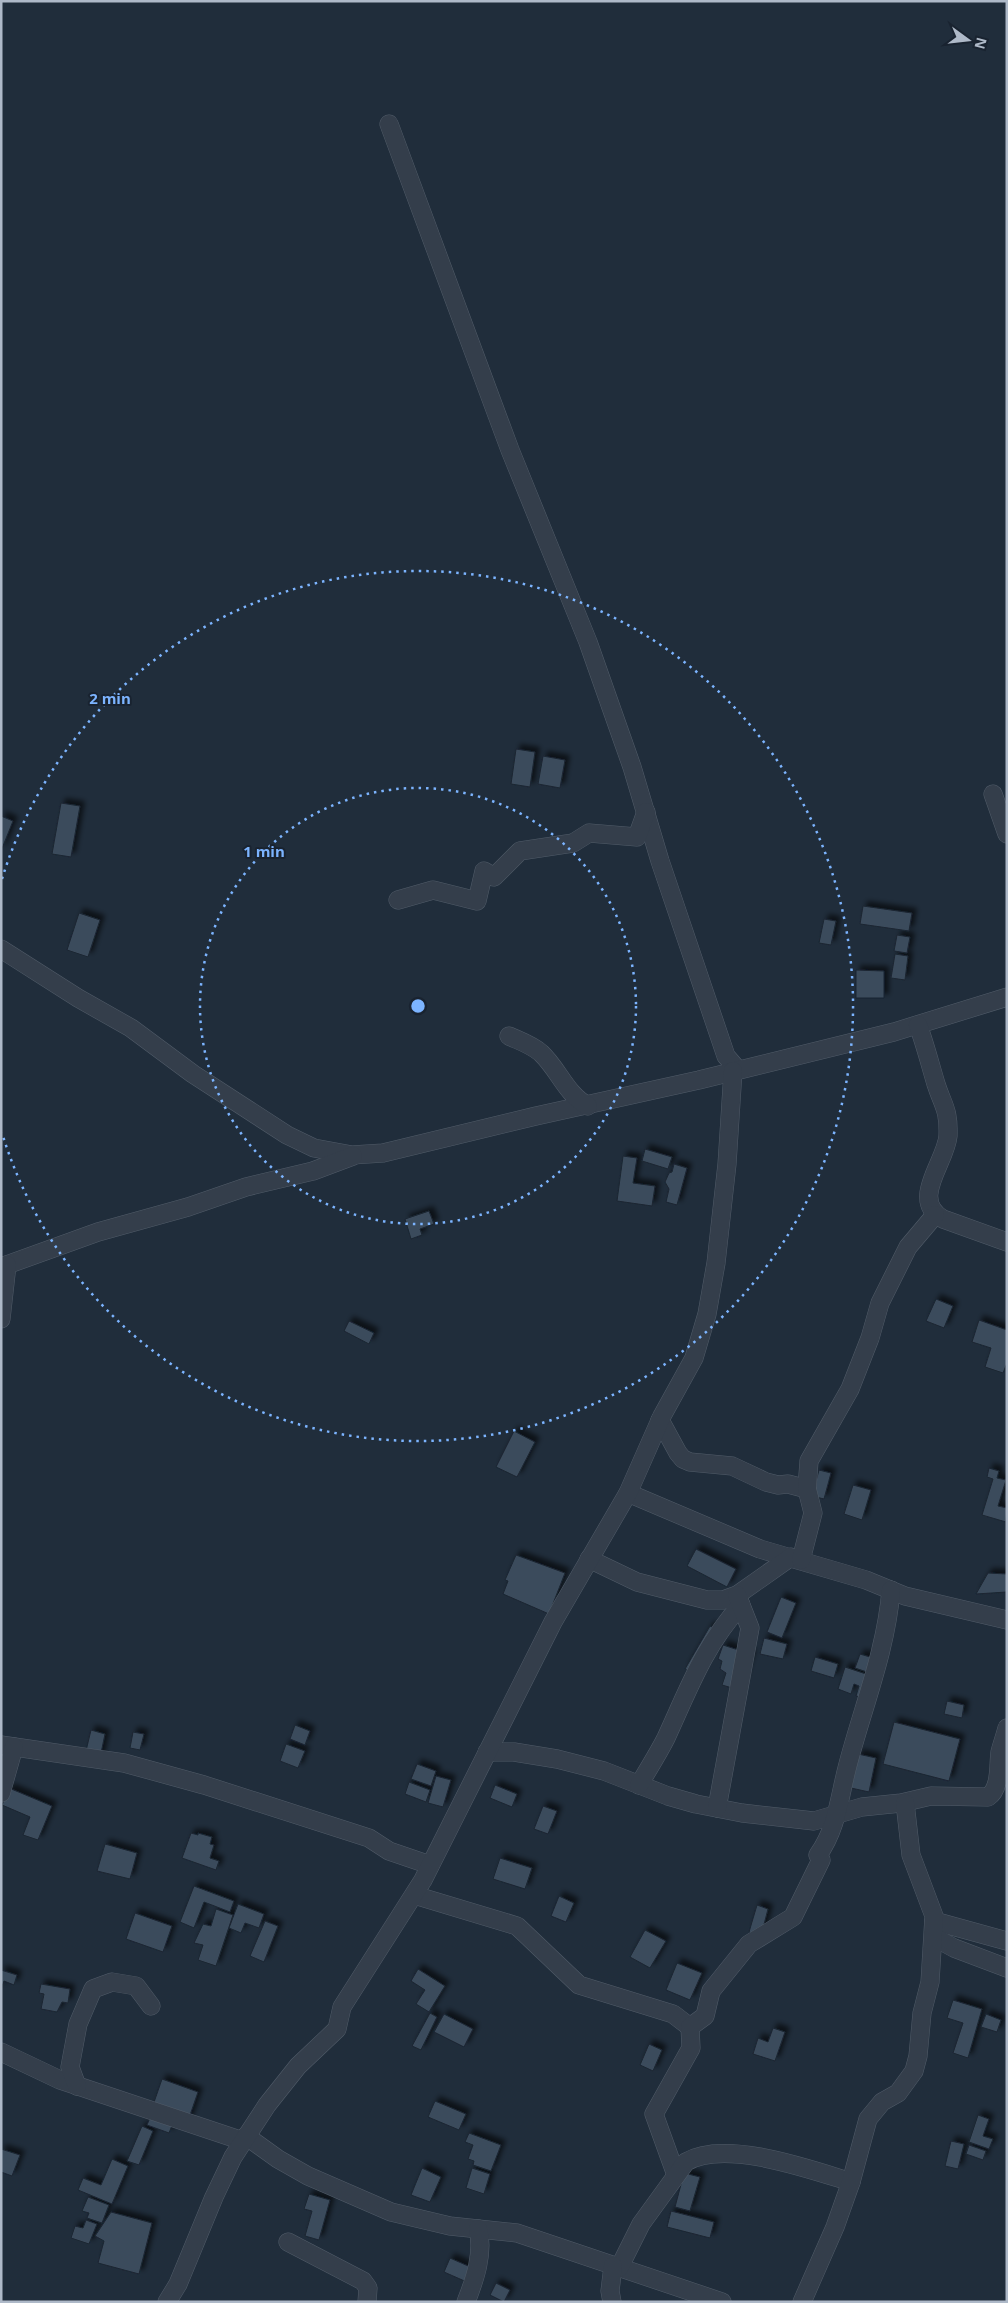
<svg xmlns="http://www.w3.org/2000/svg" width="1008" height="2303" font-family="'Open Sans',sans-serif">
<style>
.building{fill:#3b4b5b;stroke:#1b2532;filter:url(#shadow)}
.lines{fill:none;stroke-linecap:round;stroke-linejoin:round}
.minor-casing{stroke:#515c69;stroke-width:19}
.minor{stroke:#343e4b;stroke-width:18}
.ring{fill:none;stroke:#7cb4ff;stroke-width:2.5;stroke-dasharray:2.5 5}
.centre{fill:#7cb4ff;stroke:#192330;stroke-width:2.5}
.ring-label{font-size:15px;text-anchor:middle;font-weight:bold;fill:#7cb4ff;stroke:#192330;stroke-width:4;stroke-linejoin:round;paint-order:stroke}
</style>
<defs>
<filter id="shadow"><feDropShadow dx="4.5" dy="-4.5" stdDeviation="2.5" flood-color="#0009"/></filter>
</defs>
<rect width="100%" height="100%" fill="#202d3b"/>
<g class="building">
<path d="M516,749L535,752L530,787L511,784Z"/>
<path d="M543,756L565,760L560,788L538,784Z"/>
<path d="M61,803L80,806L71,857L52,854Z"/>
<path d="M1,816L13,821L1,851Z"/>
<path d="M863,906L912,913L909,931L860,924Z"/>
<path d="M79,913L100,920L88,957L67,950Z"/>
<path d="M824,919L836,921L831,945L819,943Z"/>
<path d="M897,935L910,937L907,953L894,951Z"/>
<path d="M895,954L908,956L905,980L891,978Z"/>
<path d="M856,970L884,971V998H856Z"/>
<path d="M645,1149L672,1157L668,1169L642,1161Z"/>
<path d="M623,1156L637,1158L633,1183L655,1186L652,1206L617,1201Z"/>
<path d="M674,1164L687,1168L677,1205L666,1202L669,1189L665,1182L669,1173L672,1172Z"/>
<path d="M429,1211L434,1224L420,1229L422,1235L411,1239L405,1219Z"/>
<path d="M936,1299L953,1306L944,1328L926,1321Z"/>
<path d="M979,1320L1007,1330V1363L1003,1373L985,1367L991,1348L972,1342Z"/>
<path d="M349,1321L374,1333L369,1344L344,1331Z"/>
<path d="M514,1431L535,1442L517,1477L496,1467Z"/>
<path d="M989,1468L999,1471L997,1478L1006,1480L998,1506L1007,1508L1006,1522L982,1515L993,1479L987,1477Z"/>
<path d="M819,1470L831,1473L824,1499L812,1496Z"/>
<path d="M853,1485L871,1490L862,1520L844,1514Z"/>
<path d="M696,1549L736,1569L727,1587L687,1566Z"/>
<path d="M516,1555L565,1573L549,1614L503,1594L508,1581L505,1580Z"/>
<path d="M988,1573L1007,1574V1592L976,1594Z"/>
<path d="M781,1597L796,1603L782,1638L767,1632Z"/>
<path d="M710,1626L720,1633L695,1675L685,1669Z"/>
<path d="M764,1638L787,1644L783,1659L760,1654Z"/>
<path d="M723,1645L751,1654L739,1690L722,1685L726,1673L720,1669L722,1661L718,1659Z"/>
<path d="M872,1650L876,1675L855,1668L860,1654L870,1657Z"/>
<path d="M815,1657L838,1664L834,1678L811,1671Z"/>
<path d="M845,1667L875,1677L868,1699L856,1696L859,1686L854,1684L851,1694L838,1689Z"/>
<path d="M947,1701L964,1705L962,1718L944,1714Z"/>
<path d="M894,1722L960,1739L949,1781L883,1764Z"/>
<path d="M295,1725L310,1731L305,1745L290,1739Z"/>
<path d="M91,1730L105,1734L100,1758L85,1755Z"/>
<path d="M133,1732L144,1734L140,1750L130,1748Z"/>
<path d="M286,1744L305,1751L298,1768L280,1761Z"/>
<path d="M858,1754L876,1758L869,1792L851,1788Z"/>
<path d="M417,1764L436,1771L431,1786L411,1779Z"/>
<path d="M436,1776L451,1780L443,1807L428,1803Z"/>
<path d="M409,1782L430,1790L426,1802L405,1794Z"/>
<path d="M495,1785L517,1794L512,1807L490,1798Z"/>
<path d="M9,1788L52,1806L38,1840L23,1835L30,1817L2,1805Z"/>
<path d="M543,1806L557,1811L548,1834L534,1829Z"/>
<path d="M191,1833L198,1835V1833L212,1837L210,1844L214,1845L210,1858L219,1861L216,1870L182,1858Z"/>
<path d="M105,1844L137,1853L130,1879L97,1871Z"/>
<path d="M500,1858L532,1868L525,1889L493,1879Z"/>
<path d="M194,1886L234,1901L230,1912L204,1902L194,1928L180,1922Z"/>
<path d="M559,1896L574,1903L566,1922L551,1916Z"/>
<path d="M238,1904L264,1914L259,1928L245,1923L241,1933L229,1928Z"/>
<path d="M757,1905L768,1909L761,1936L749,1932Z"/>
<path d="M216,1909L233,1915L216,1966L198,1960L203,1945L194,1943L203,1924L211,1926Z"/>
<path d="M135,1913L172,1926L163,1952L126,1939Z"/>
<path d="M265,1921L278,1926L264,1962L250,1956Z"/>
<path d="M645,1930L666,1941L650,1968L630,1957Z"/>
<path d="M677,1963L702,1973L690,2000L666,1990Z"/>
<path d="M418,1969L445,1986L429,2012L416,2004L425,1990L411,1981Z"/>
<path d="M1,1970L17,1975L14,1985L4,1981L1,1989Z"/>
<path d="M41,1984L70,1989L68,2003L62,2002L57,2012L41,2009L44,1994L39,1993Z"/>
<path d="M953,2000L982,2009L968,2058L953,2053L963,2023L947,2018Z"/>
<path d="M430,2013L437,2017L421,2050L412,2046Z"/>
<path d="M444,2014L473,2029L464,2047L434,2032Z"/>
<path d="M986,2014L1001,2020L997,2032L981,2027Z"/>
<path d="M773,2028L785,2032L775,2061L753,2054L758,2038L768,2042Z"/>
<path d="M649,2044L662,2050L653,2071L640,2065Z"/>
<path d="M162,2079L198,2092L188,2121L152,2108Z"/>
<path d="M435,2101L466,2114L459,2130L428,2117Z"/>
<path d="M151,2115L173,2123L169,2133L147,2125Z"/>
<path d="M978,2115L989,2119L983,2136L993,2139L989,2149L969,2142Z"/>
<path d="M142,2126L153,2131L139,2165L127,2161Z"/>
<path d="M469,2133L501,2145L491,2171L473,2165L474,2161L468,2159L473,2145L465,2142Z"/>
<path d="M951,2141L964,2144L958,2169L945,2166Z"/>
<path d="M969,2145L986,2151L983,2160L966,2154Z"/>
<path d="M1,2149L20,2155L12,2176L1,2172Z"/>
<path d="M112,2159L128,2166L112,2204L78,2190L83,2178L101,2185Z"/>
<path d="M422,2168L441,2177L430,2202L411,2195Z"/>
<path d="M472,2168L490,2174L484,2194L466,2188Z"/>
<path d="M684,2173L700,2177L690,2211L675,2207Z"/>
<path d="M309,2194L330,2200L319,2240L305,2236L312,2211L304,2209Z"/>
<path d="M88,2197L109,2205L102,2223L87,2218L89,2213L82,2211Z"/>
<path d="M671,2211L714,2222L710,2238L667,2227Z"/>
<path d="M111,2212L152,2223L139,2274L98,2263L104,2241L95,2236Z"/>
<path d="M86,2220L97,2224L89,2244L71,2238L75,2226L83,2228Z"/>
<path d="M450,2258L475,2269L469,2283L444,2272Z"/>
<path d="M496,2283L510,2290L504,2302L490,2295Z"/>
</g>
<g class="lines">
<g class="minor-casing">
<g id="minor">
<path d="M389,124L510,450L588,642L632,767L660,861L726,1056L738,1070"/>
<path d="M993,794L1007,834"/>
<path d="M398,900L433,890L477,901L484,871L494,877L520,851L573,843L589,833L637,837L646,812"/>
<path d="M1,949L78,998L131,1028L193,1074L287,1135L314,1148L352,1155L383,1153L536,1116L699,1080L894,1032L1007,997"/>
<path d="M918,1025C925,1044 930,1064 936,1084C943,1106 949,1109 948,1136C946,1162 909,1200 943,1219L1007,1242"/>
<path d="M509,1036C520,1041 532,1045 541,1053C559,1070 566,1094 588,1106"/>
<path d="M1,1267L98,1232L188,1207L246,1187L313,1171L353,1156"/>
<path d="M1,1319L7,1265"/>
<path d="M660,1420L678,1453L683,1459L690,1462L732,1466L766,1482L778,1485L788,1484L807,1489"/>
<path d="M628,1493L760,1549L866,1580L905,1596L1007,1620"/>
<path d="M589,1559L637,1582L707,1600H723L737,1595L791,1557"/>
<path d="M801,1560L813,1513L807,1489L809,1461L850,1389L870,1338L880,1303L908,1247L935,1215"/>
<path d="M1,1745L124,1763L204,1785L369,1838L389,1851L430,1865"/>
<path d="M487,1752H514L557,1759L604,1771L668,1796L696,1804L742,1813L814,1821L862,1807L901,1803L931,1796L988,1797C1001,1788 998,1766 1000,1752C1002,1744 1005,1736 1007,1728"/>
<path d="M639,1785C648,1769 658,1754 666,1738C689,1688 704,1646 741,1605"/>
<path d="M1,1793L14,1747"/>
<path d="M717,1808L750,1628L737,1595"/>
<path d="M414,1895L517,1926L579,1985L673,2014L690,2027"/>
<path d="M934,1921L1007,1941"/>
<path d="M934,1937L954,1948L1007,1968"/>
<path d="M1,2052L60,2080L243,2141"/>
<path d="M77,2086L70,2067L78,2024L93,1989L112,1982L136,1986L151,2006"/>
<path d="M246,2136L278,2159L308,2176L391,2212L450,2226L517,2233L722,2302"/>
<path d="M676,2175L654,2114L691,2048L690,2027L705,2016L711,1991L749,1944L793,1917L821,1860L818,1855C837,1828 839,1799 847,1768C862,1709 886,1652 891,1590"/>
<path d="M288,2242L363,2281L368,2288L367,2302"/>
<path d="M619,2268L641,2224L686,2162C725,2139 809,2169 851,2182"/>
<path d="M167,2302L178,2284L214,2197L233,2157L267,2105L298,2066L337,2029L342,2007L423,1880L553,1622L628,1493L662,1416L694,1358L707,1314L716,1263L727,1164L733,1071"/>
<path d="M466,2302C475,2279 484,2253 478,2229"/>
<path d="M612,2302L610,2291L613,2266"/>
<path d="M802,2302L835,2227L851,2182L868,2119L882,2102L898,2093L914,2071L918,2056L922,2013L930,1982L934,1916L911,1855L905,1803"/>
</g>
</g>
<use href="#minor" class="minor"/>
</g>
<g class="ring">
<circle cx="418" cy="1006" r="218"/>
<path d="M2 879A435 435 0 1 1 2 1133"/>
</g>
<circle cx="418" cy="1006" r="8" class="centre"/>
<g class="ring-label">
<text x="110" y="704">2 min</text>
<text x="264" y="857">1 min</text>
</g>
<rect width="1008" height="2303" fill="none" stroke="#aeb9c8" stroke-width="5"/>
<g transform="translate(968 40) rotate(105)" stroke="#192330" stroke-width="4" paint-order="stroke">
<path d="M0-4L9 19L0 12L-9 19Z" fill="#aeb9c8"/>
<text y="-8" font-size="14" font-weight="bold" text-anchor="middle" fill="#aeb9c8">N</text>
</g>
</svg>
